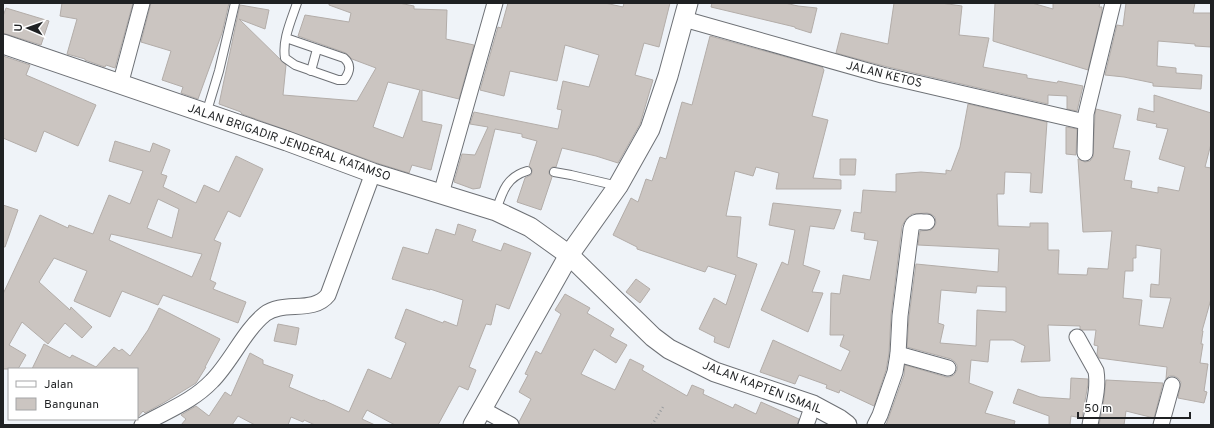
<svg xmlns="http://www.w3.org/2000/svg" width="1214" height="428" font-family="Overpass,sans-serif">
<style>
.building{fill:#cbc5c1;stroke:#b3ada9;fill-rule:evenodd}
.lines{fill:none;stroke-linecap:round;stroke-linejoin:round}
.service-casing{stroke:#6e7176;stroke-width:10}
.minor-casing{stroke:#6e7176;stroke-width:17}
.tertiary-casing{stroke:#6e7176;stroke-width:21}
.path{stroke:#969a9d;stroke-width:2.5;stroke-dasharray:1 3;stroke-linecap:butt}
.service{stroke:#fff;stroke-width:8}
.minor{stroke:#fff;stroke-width:15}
.tertiary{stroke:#fff;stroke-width:19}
.labels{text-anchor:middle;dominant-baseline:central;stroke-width:3.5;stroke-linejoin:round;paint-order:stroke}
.street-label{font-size:12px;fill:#1f2123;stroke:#fff}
</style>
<rect width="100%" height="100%" fill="#eff3f8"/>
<g class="building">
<path d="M62,3H133L115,68L106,65L105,67L85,60V59L67,54L77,19L60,16Z"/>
<path d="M151,3H229L222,33L198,99L181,93L183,87L162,80L171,51L141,42Z"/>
<path d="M329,3H399L414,6V9L447,10L446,39L474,45L459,99L422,90V121L442,125L431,170L412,165L409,173L377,163L242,114L241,113V112L219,104L240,5L269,10L265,29L239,19L286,65L283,95L357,101L376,68L352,59L346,53L298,36L305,15L349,22L351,13L329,5ZM388,82L420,90L403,138L373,127Z"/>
<path d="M508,3H605L623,7L624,3H670L659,47L644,43L635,75L653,80L640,124L618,163L596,156L562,148L556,167H552L549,171V174L552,177L541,210L517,202L525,178L531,175L532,172V169L529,166L537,141L522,137V134L495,129L480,188L473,189L454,182L462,154L475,155L488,127L470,124L474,112L558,129L562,110L557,109L563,81L589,87L599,55L565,45L557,81L510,71L504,96L480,90L498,27L501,28Z"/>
<path d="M712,3H785L798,6L817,8L811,33L795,28V27L711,7Z"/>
<path d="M894,3H941L962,6L959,35L989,38L983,67L1027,75V78L1057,83L1058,81L1083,86L1077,111L1067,109V96L1048,95V104L884,66L836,53L841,33L888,44Z"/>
<path d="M995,3H1032L1053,9V3H1100L1099,7H1102V12L1088,70L993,41Z"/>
<path d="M1126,3H1195L1193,13H1211V47L1195,46V44L1158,41L1157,66L1176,68V73L1202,75L1201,89L1153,86V83L1124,77L1105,75L1117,25L1123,26Z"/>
<path d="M6,8L49,21L41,45L3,33V16Z"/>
<path d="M710,36L822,67L824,70L812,116L828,120L813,178L841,180V189H776L779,173L756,167L753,176L735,171L726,216L741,217L737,257L757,264L729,348L714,342L715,337L699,329L714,298L726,305L736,275L708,266L705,272L637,249V247L613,235L631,198L638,202L646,179L652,181L660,157L666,159L682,102L692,105Z"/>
<path d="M3,56L30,65L26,75L96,105L78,146L44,131L36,152L3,138Z"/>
<path d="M1154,95L1211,113V144L1205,167L1211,168V299L1202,331H1203L1201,344H1203L1200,363L1208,364L1204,391L1207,392L1204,403L1178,398L1181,382L1178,378L1174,376H1169L1166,379L1167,367L1099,358L1097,354L1098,346L1094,345L1096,330H1082L1080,329V326L1048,325L1050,361L1021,362L1025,346L1013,340H990L988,362L971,360L969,383L993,392L985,413L1015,421L1014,425H886L904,375L905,365L946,377H950L954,375L957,370V365L955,362L951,359L907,347L909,317L916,264L998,272L999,249L918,245L920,231L931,230L934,227L936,223L935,217L931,214L927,213L912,214L906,219L902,226L891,315L889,353L886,370L874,406L840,390L839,393L826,388L827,385L799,375L795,384L760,372L773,340L841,371L850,351L840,346L844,335H830L831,293L840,294L843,275L870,280L878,241L864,239L865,233L851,231L854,212L861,213L863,190L896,192V174L921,172L946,174V170L951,171L960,147L968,104L1047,122L1042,193L1030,192L1031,173L1005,172L1004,194H997L998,226L1030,227V223H1048V250H1059L1058,274L1087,275L1088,268L1108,269L1112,231L1083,232L1078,159L1085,162L1090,161L1093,157L1095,115L1096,109L1121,115L1113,148L1130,151L1124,180L1132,181L1131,188L1158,193V187L1179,191L1185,167L1159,159L1168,129L1156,127L1157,124L1137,120L1139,108L1154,112ZM1136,245L1161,249L1159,285L1151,284L1150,297L1171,298L1163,328L1139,325L1142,300L1123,298L1125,271H1133V258H1136ZM977,286L1006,287V312L977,310L976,346L940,343L944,325L938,323L941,290L976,293Z"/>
<path d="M1066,127L1077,129L1076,155L1066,154Z"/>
<path d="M115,141L150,152L153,143L170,150L161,174L167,176L163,187L196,203L204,185L219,192L236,156L263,169L240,217L228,211L214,240L221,243L210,280L216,283L213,289L246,302L238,323L163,295L158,305L122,291L110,317L74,301L87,271L54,258L39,282L70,310L71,307L92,327L82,338L65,323L48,344L22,322L9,345L26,355L18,369H3V294L40,215L68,228L69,225L93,234L109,195L130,204L143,171L109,161ZM158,199L179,209L172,238L147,228ZM111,234L170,247L202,254L192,277L109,240Z"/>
<path d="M840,159H856L855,175H840Z"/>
<path d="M773,203L841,210L834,229L810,226L803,265L820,271L812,292L823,293L808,332L761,310L782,262L788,265L795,230L769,225Z"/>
<path d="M3,205L18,210L5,247H3Z"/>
<path d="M458,224L476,230L472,241L501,251L504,243L531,253L509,309L496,304L491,325L486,324L469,367L476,370L468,390L459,386L438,425H395L367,410L362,419L375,425H315L304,420L303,422L291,417L288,425H255L238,416L232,425H181L186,419L181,415L196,406L209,416L225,392L231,396L250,353L263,360V364L293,375L289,387L322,401L323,400L349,412L368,369L391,379L406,343L395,338L406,309L443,323L444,321L457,326L463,300L430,289V290L392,279L403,247L428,254L436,229L455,235Z"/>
<path d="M636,279L650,289L640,303L626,292Z"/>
<path d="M565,294L590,308L587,313L614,329L610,336L627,345L616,363L594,349L581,374L615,390L630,359L644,366L642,370L687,396L692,385L704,390L703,394L733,408L735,404L756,414L761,402L799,419L797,425H520L519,422L531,399L519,392L528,375L525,374L536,351L541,354L561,314L555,310Z"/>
<path d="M159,308L220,339L205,367H206L196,383L165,402L145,413L143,411L137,418V369H32L44,344L70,358L72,355L96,367L114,347L119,351L122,349L130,356L148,330Z"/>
<path d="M278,324L299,328L296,345L274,341Z"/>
<path d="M1071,378L1088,379V384L1082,418L1071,416L1070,425H1049V416L1013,403L1018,389L1040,397L1070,399Z"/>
<path d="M1106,380L1163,383L1154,418L1126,411L1124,425H1099L1104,399Z"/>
</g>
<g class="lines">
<g class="service-casing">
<g id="service">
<path d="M286,38L344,58C352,65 350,72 344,80H338L295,65L285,58C282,40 291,21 297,3"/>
<path d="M311,71L317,49"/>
<path d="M206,114L219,71L235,3"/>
<path d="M554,172L571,175L618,186"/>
<path d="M496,211C502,193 506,177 527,171"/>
</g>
</g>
<g class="minor-casing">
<g id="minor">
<path d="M684,19L882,75L1085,122"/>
<path d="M120,85L142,3"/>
<path d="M1085,153L1086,114L1113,3"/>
<path d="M441,194L495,3"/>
<path d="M1077,337L1096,371C1099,389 1093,407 1090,425"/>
<path d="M898,354L948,368"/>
<path d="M482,409L511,425"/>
<path d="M142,425C166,411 192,402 212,381C231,362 244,331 265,314C283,300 313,314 328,295L373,173"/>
<path d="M806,425L813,405"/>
<path d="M875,425L880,415L895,372L898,354L900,316L911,229C913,220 919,222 927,222"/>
<path d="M1161,425L1172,385"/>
</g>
</g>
<g class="tertiary-casing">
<g id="tertiary">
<path d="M3,44L287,141L373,173L496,211L530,227L569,255L653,337L669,349L715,372L813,405L839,419L847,425"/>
<path d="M473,425L569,255L618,186L650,129L668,76L688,3"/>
</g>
</g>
<path class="path" d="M652,425L663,407"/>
<use href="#service" class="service"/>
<use href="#minor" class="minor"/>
<use href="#tertiary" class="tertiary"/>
</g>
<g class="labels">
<g class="street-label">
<text transform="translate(884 75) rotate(14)">JALAN KETOS</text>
<text transform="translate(289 143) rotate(19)">JALAN BRIGADIR JENDERAL KATAMSO</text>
<text transform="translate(762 388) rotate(21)">JALAN KAPTEN ISMAIL</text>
</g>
</g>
<rect width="1214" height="428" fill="none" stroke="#1f2123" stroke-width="8"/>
<rect x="8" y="368" width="130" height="52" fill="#ffffff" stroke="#a5a6a7"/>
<rect x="16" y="381" width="20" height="6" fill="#ffffff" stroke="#a5a6a7"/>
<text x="44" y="388" font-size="12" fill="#1f2123">Jalan</text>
<rect x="16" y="398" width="20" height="12" fill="#cbc5c1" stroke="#a5a6a7"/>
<text x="44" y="408" font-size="12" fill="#1f2123">Bangunan</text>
<g transform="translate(28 28) rotate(272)" stroke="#ffffff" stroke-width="3" paint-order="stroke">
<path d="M0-3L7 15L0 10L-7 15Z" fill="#1f2123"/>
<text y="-6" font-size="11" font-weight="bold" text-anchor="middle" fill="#1f2123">U</text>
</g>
<path d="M1078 412v6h112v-6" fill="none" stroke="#1f2123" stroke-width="2"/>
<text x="1084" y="412" font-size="12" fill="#1f2123" stroke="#ffffff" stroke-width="3" paint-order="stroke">50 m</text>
</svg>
